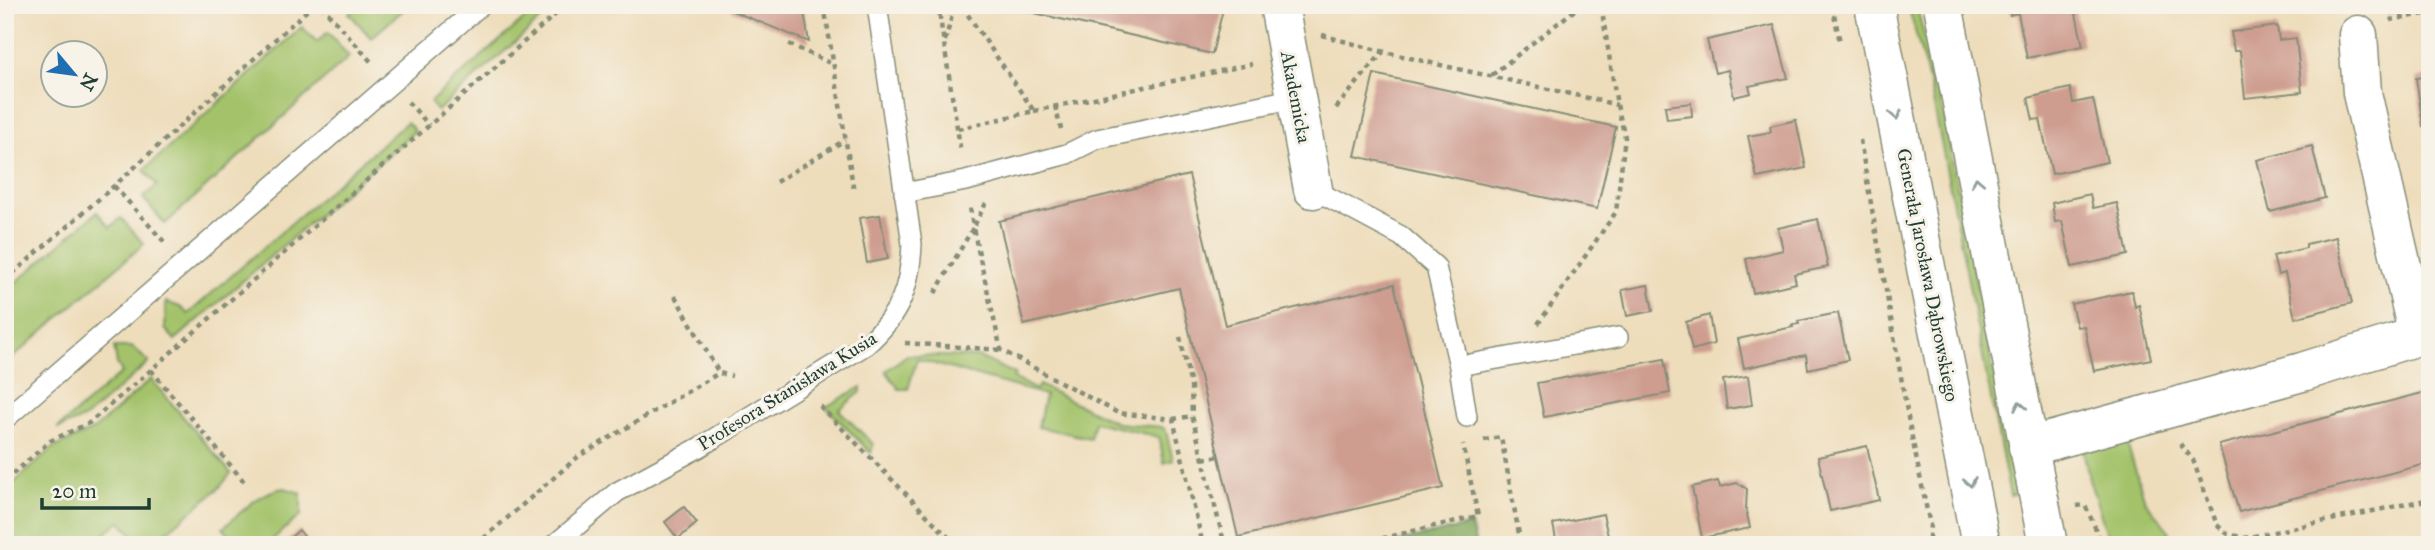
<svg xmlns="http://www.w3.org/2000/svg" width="2435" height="550" font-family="'IM FELL Great Primer',serif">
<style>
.green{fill:#a3c269;stroke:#61804e;stroke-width:2}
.forest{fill:#82a85d;stroke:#507248;stroke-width:2}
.building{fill:#ce9d90}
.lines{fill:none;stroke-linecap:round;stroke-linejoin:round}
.service-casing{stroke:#868d78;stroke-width:22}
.minor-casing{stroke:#868d78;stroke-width:41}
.primary-casing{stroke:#868d78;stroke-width:41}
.path{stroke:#868d78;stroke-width:4.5;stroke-dasharray:5 5;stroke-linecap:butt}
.service{stroke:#fff;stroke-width:19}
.minor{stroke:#fff;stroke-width:38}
.primary{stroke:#fff;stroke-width:38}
.oneway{stroke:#8f9e9a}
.labels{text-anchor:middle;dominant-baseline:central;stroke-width:6;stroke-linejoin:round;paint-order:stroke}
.street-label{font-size:19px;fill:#1f3d34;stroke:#f7f3e8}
</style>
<rect width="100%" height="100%" fill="#f7f3e8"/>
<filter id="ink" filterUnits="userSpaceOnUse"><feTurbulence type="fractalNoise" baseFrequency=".0143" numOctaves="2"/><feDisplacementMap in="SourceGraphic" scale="14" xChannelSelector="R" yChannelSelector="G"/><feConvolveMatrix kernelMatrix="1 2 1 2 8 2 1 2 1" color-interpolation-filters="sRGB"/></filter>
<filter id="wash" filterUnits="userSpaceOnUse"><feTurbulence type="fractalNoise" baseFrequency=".00686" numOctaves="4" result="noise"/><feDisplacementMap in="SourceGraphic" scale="28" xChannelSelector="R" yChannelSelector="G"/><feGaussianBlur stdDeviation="1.57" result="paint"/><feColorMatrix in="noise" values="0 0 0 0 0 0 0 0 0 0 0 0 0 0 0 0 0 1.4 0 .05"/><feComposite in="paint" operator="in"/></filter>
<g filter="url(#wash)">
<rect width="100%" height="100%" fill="#edb"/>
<g class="green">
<path d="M359,5H409L371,38L349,13Z"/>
<path d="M540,5H557L437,111L430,102Z"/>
<path d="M1908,5H1916L1937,82L2017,494L2010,496L1930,85Z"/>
<path d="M302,27L317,42L328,32L349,57L165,224L143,198L157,185L144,170Z"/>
<path d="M407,122L415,131L175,340L165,329L166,302L180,307L188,314Z"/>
<path d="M97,212L110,227L121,218L144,244L5,364V292Z"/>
<path d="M114,347H132L149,362L85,418L57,429L122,372L117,364Z"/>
<path d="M907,355L979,357L1015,374L1013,378L1036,390L1039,385L1117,423L1162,427L1166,431L1173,460L1164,463L1159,437L1094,422L1090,438L1038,427L1045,395L917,359L908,389H899L886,371Z"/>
<path d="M151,379L231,473L220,487L151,545H142L120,521L92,545H5V491L53,448L95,429Z"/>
<path d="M861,387V392L839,410L873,444L871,453L826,407Z"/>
<path d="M2123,430L2145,501L2169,531L2167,545H2111L2109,540L2089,479L2082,443Z"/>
<path d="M284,488L301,493V515L266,545H238L223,528C241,513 260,491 284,488Z"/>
</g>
<path class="forest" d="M1471,525L1476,545H1385Z"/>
<g id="blocks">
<g class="building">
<path d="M737,5H803L809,42L730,10Z"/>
<path d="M1000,5H1224L1212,54Z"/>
<path d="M2008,5H2074L2083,46L2027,58L2018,13L2010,15Z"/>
<path d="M2388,5H2423V6L2391,14Z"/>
<path d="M1774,25L1788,78L1749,86L1751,93L1734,97L1728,70L1715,73L1707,40Z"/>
<path d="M2277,26L2279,40L2296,38L2302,92L2245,98L2240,51H2234L2231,32Z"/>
<path d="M1374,74L1616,127L1597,209L1355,156Z"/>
<path d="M2430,76V125L2423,126L2416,78Z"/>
<path d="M2070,88L2073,103L2093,99L2107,162L2052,174L2040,119L2033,120L2028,98Z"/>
<path d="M1691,103L1692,116L1667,119L1665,106Z"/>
<path d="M1796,120L1806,168L1757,178L1748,136L1771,132L1770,126Z"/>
<path d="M2312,146L2325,198L2270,212L2257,160Z"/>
<path d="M1189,175L1225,325L1394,284L1443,488L1238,537L1179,288L1024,325L999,221Z"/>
<path d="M2090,194L2093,208L2117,203L2128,255L2072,267L2062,221L2055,222L2052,203Z"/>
<path d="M880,215L888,259L867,263L859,218Z"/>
<path d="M1818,219L1828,267L1794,274L1796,283L1753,293L1746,259L1783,250L1778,228Z"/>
<path d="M2336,237L2352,303L2295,318L2285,273L2278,275L2273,256L2306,248V244Z"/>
<path d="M1648,285L1653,311L1627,316L1622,290Z"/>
<path d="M2132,291L2135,307L2139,305L2151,359L2094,371L2084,326L2077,327L2071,304Z"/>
<path d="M1838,313L1848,360L1808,369L1806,355L1744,368L1738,339L1793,327L1792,325L1799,324L1798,321Z"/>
<path d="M1709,315L1714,344L1692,350L1686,322Z"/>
<path d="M1664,359L1670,393L1544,417L1537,383Z"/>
<path d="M1748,376L1752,405L1727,409L1723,380Z"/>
<path d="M2430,391V463L2239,512L2219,445Z"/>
<path d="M1867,446L1879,500L1830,511L1818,457Z"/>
<path d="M1718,481L1720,487L1737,483L1747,489L1746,509L1750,528L1702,538L1692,487Z"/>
<path d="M684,507L697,523L678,539L665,522Z"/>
<path d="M1603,514L1610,545H1557L1553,524Z"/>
<path d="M299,530L311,545H282Z"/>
</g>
</g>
</g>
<g filter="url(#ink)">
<use href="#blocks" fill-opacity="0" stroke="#868d78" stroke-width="2"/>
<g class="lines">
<g class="service-casing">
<g id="service">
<path d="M1313,189L1401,236L1436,267L1459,366L1618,337"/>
<path d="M904,193L966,181L1067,154L1097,139L1277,102L1296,96"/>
<path d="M1459,366L1467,417"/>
<path d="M5,419L481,5"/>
<path d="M554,545L617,492L700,447L866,345C900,315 910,288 912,244L877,5"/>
</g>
</g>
<g class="minor-casing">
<g id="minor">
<path d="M1279,5L1313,189"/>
<path d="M2358,35L2362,93L2418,336"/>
<path d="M2028,447L2302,372L2430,332"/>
</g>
</g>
<g class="primary-casing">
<g id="primary">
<path d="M1874,5L1981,545"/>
<path d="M1943,5L2048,545"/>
</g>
</g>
<g class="path">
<path d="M321,5L374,65"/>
<path d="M824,5L854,192"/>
<path d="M938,5L961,153"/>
<path d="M1832,5L1840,42"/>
<path d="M2390,20L2430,13"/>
<path d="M1322,35C1419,63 1519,81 1617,105"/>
<path d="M945,41L955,5"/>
<path d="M789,44L832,64"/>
<path d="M1492,75L1581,5"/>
<path d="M408,102L429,125"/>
<path d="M1055,106L1061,129"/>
<path d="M1336,108L1383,52"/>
<path d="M1034,111L1252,64"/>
<path d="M958,129L1034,111L961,5"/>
<path d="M1860,140L1909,423L1930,525L1929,537L1925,545"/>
<path d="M776,182L845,140"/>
<path d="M114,186L167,245"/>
<path d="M986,203L973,228L1001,350L1118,413L1173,419L1203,545"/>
<path d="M5,280L114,186L313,5"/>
<path d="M935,293L973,228L970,207"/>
<path d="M675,296L719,373"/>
<path d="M1538,324L1616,212L1625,137L1617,105L1601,5"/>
<path d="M1180,337L1191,386L1192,416"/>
<path d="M905,343L1001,350"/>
<path d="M151,370L246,484"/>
<path d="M820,406L954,543"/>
<path d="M1173,419L1192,416L1224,542"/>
<path d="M1484,440L1501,437L1521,545"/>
<path d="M2180,444L2193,460L2217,525L2228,534L2245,538L2430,499"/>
<path d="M1203,459L1219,456"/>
<path d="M5,481L50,441L89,423L151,370L566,5"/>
<path d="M2077,506L2085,505L2103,545"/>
<path d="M952,544L970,545"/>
<path d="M476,545L579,456L719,373L732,376"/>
<path d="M1211,545L1224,542L1226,545"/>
<path d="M1353,545L1478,516L1463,445"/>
</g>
<use href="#service" class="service"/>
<use href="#minor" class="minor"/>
<use href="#primary" class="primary"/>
</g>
<defs><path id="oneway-chevron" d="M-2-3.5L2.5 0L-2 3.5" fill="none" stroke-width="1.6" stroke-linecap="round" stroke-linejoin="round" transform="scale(1.75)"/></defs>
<g class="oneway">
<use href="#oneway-chevron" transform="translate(1896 115) rotate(79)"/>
<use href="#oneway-chevron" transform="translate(1977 182) rotate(-101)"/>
<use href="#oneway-chevron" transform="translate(2020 406) rotate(-101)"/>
<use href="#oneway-chevron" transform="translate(1970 482) rotate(79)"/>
</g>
</g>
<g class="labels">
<g class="street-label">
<text transform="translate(1296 97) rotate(79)">Akademicka</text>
<text transform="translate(1928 275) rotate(79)">Generała Jarosława Dąbrowskiego</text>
<text transform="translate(787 391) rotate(-32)">Profesora Stanisława Kusia</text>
</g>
</g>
<rect width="2435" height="550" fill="none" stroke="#f7f3e8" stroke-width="28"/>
<g transform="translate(74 74) rotate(119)"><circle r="33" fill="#f7f3e8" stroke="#a1aaa0" stroke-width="2"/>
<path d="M0-5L12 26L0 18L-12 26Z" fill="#1f6fb2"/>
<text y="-10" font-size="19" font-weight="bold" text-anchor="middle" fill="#1f3d34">N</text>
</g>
<path d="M42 498v10h107v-10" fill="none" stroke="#1f3d34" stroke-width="3.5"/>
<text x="52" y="498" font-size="21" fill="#1f3d34" stroke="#f7f3e8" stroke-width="5" paint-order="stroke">20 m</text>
</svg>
